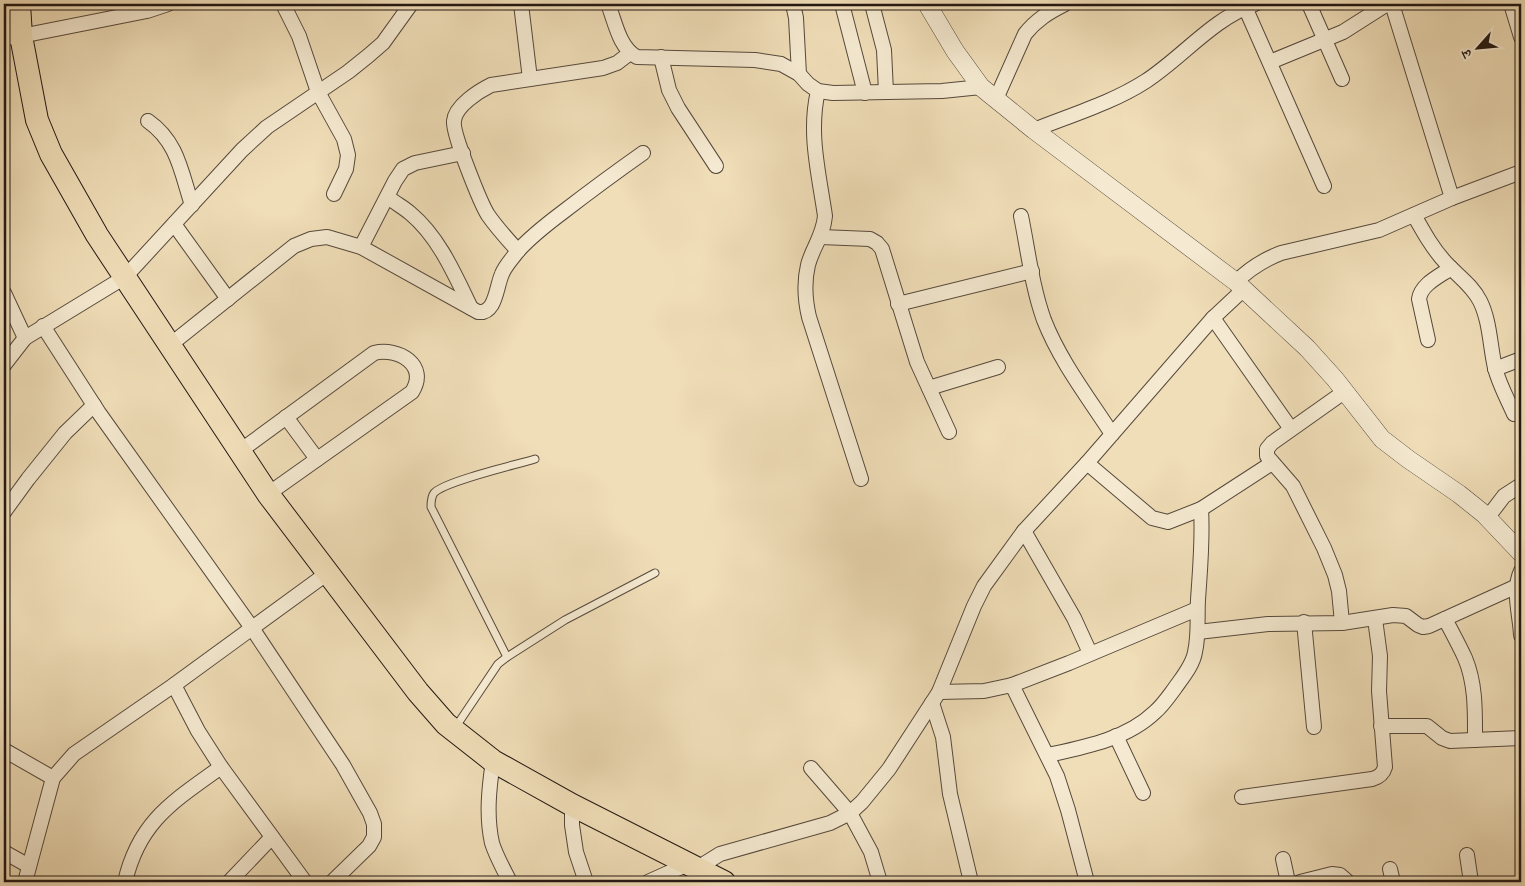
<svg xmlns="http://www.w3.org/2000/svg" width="1525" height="886" font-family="Vollkorn,'Noto Serif Devanagari',serif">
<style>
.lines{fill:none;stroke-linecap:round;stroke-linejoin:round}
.service-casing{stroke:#56493c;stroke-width:9}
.minor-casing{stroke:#56493c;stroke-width:16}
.tertiary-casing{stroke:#56493c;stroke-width:19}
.primary-casing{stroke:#221713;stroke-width:24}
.service{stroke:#f5ead1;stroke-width:7}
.minor{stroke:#f5ead1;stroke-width:14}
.tertiary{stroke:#f5ead1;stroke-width:18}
.primary{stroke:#f0deb8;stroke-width:22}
</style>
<rect width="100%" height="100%" fill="#f0deb8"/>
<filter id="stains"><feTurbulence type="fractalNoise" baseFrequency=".004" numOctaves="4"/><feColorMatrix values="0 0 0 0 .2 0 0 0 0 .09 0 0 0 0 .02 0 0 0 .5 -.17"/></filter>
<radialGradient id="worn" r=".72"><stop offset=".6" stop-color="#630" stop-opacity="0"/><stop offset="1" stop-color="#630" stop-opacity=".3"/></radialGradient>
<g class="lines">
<g class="service-casing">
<g id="service">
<path d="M507,657L431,507C431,502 431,497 434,493C445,481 516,465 535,459"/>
<path d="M455,728L498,664L507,657L565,620L655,573"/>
</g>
</g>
<g class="minor-casing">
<g id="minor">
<path d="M283,4L299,36L318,92L344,139L348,155L346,169L334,194"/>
<path d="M521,4L530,79"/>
<path d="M608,4C615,21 619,48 637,57L755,60L781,64L799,74L808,84L818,91L833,93L942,91L981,87"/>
<path d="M793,4L796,18L799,74"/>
<path d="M842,4L865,93"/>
<path d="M872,4L884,50L886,92"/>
<path d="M1309,4L1342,79"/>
<path d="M1392,4L1452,198"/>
<path d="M1511,4L1521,37"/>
<path d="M1245,7L1324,186"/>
<path d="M4,38L21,36L147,11L168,4"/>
<path d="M661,57L669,90L678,108L716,166"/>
<path d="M1270,62L1343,32L1387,4"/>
<path d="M818,91C808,133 819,174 825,216C823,237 813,246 808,265C804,282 805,300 809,317L861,479"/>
<path d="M996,99L1025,34C1036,20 1049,12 1065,4"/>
<path d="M148,121C178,142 181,172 192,205"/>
<path d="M1034,130C1071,115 1112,103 1146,81C1184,56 1212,19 1255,4"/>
<path d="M388,197C395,203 403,207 410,213C439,237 455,275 471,308"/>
<path d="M1414,215C1424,233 1433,249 1446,263C1458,276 1472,285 1480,301C1490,321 1490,346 1495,368C1499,384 1508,400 1514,414"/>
<path d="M1021,216C1028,250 1032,287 1044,320C1060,361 1088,397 1112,434"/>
<path d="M174,224L228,299"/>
<path d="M821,237L870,239L877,243L882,249L917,362L949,432"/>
<path d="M361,247L395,181L403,169L415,163L463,153"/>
<path d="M518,251C508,240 497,228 488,215C481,204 452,133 454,121C455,106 479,91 491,85L603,68L617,63L630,53"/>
<path d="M1236,282C1249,269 1263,260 1281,253L1379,230L1452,198L1521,172"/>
<path d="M4,293L25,338"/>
<path d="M898,304L1032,271"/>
<path d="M1213,318L1291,429"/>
<path d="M43,326L99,413L252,628L343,765L370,813L374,824V837L369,846L332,882"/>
<path d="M1428,340L1419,299C1421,284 1440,276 1451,268"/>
<path d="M170,345L294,246L311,239L327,237L361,247L478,312C496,314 496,287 502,274C505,266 512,259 517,252C530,237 547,224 563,212C589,192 616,172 643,153"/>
<path d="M4,365L25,338L125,277L242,150L267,127L348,72L368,56L383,43L411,4"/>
<path d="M1495,369L1521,359"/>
<path d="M929,388L998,367"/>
<path d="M286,417L317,459"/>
<path d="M240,451L374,353C398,347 429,365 412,392L268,494"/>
<path d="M1087,463L1152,518L1168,522L1201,509L1272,463"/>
<path d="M4,512L28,479L65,433L94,405"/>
<path d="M1488,517L1504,496L1521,485"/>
<path d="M1024,531L1074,618L1090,653"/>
<path d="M1521,571C1512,590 1520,614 1521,635"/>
<path d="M1445,619C1452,632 1459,645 1465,658C1476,684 1475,713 1475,740"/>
<path d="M1304,622L1314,727"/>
<path d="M1342,623L1339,591L1335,575L1324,548L1293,486L1267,456V449L1272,443L1344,392"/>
<path d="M1198,632L1268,624L1342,623L1393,615L1406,616L1418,625L1423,627L1429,626L1517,586"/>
<path d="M174,685L198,731L221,767L305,882"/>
<path d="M1012,685L1057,776L1068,810L1087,882"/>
<path d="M939,692L984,691L1012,685L1069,663L1197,609"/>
<path d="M932,703L943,737L950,794L971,882"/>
<path d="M1381,726H1427L1442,738L1450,741L1521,738"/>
<path d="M1116,736L1143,793"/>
<path d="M4,750L53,778"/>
<path d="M1048,755C1085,747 1127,739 1155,712C1163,705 1169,696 1175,688C1182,678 1193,665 1195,652C1199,635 1197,617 1198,600C1200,569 1203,539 1201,509"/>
<path d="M493,761C489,788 486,816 492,843C496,856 504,870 510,882"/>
<path d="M811,768L850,813L871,852L880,882"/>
<path d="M1242,797L1372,779C1379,777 1383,774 1385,767L1379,691L1380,656L1375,619"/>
<path d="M572,805V825L576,852L586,882"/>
<path d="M4,852L29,866"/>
<path d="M1467,855L1471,882"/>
<path d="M1283,859L1288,882"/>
<path d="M696,869L720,854L830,823L850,813L862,802L889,769L939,692L974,606L984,586L1024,531L1087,463L1213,318L1244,289"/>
<path d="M1390,869L1393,882"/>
<path d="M25,882L53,778L74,754L174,685L329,572"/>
<path d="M125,882C139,821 174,801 221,767"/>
<path d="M229,882L272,837"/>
<path d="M648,882L688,864"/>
<path d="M1300,882L1332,874L1340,875L1348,882"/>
</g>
</g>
<g class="tertiary-casing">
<path id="tertiary" d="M927,4L955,51L981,87L1034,130L1236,282L1307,348L1335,379L1382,439L1408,459L1459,494L1484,514L1521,553"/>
</g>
<g class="primary-casing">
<path id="primary" d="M19,4L21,36L37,120L51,154L97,235L268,494L418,692L446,724L493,761L572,805L724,882"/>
</g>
<use href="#service" class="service"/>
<use href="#minor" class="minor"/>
<use href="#tertiary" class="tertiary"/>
<use href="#primary" class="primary"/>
</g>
<rect width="1525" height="886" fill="none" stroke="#f0deb8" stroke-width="20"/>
<rect x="5" y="5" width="1515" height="876" fill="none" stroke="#221713" stroke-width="2.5"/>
<rect x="10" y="10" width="1505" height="866" fill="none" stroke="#221713"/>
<g transform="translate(1478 48) rotate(243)" stroke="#f5ead1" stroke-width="4" paint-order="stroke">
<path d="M0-4L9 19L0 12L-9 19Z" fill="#221713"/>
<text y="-8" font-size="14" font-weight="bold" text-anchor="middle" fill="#221713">उ</text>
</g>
<rect width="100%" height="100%" filter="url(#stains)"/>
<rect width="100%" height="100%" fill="url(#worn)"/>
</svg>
